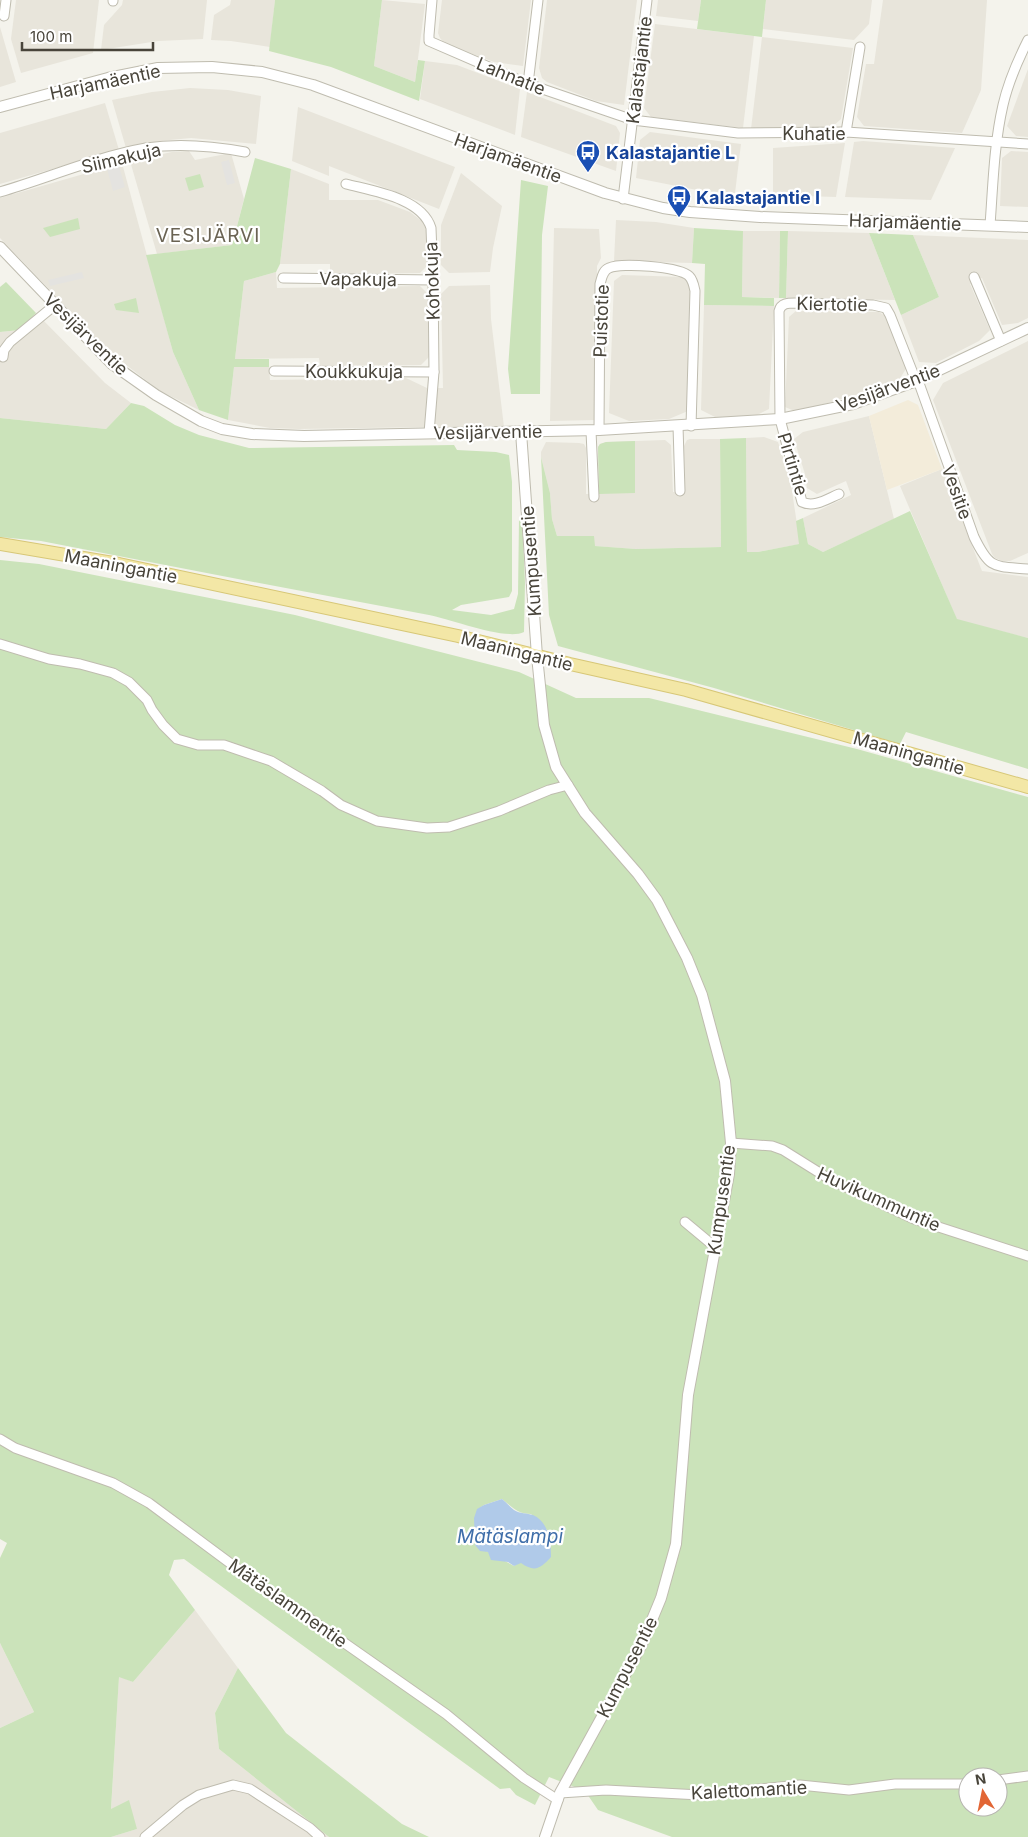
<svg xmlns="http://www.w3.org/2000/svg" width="1028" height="1837" font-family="Inter,sans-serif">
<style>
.residential{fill:#e8e5db}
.commercial{fill:#f3ecda}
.green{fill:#cbe3ba;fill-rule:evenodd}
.parking{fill:#e4e3e0}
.water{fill:#b0cae9}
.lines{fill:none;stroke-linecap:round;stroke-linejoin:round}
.minor-casing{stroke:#bfbcaf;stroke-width:11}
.tertiary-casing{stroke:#bfbcaf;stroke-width:12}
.primary-casing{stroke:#d7c777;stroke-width:14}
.minor{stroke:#fff;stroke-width:9}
.tertiary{stroke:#fff;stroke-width:10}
.primary{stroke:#f3e7a6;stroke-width:12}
.labels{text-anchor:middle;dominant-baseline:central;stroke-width:4.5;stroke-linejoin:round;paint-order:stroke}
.street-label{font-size:18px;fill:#48443a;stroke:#fff}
.transit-label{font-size:18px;font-weight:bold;fill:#164399;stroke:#fff;text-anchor:start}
.neighbourhood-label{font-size:19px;letter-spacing:1px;fill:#6a6353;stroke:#fff}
.water-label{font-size:19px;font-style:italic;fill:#3f6ea9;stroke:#fff}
</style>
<rect width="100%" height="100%" fill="#f4f3ec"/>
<g class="residential">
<path d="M16,0H99L93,53L21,73L11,39Z"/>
<path d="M123,0H207L203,39L158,41L101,50L104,25L122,5Z"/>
<path d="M231,0H275L270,47L231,41L211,40L214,15L230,5Z"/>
<path d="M382,0L425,4L415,82L374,66Z"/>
<path d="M442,0H531L523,66L494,62L445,44L440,38L438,33Z"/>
<path d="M547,0H637L624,105L596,101L547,82L542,78L539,68Z"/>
<path d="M658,0H701L698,21L656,16Z"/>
<path d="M766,0H872L869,24L854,40L763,29Z"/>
<path d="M883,0H987L981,90L962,133L864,126L857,117L866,64H874Z"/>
<path d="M655,24L754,36L743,128L651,117L644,108Z"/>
<path d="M0,27L16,82L0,87Z"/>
<path d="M762,37L853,48L841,119L832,127L751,129Z"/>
<path d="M425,61L457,65L520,89L515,135L420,99Z"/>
<path d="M1028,69V137L1016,136L1007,126Z"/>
<path d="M190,88L228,90L261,96L256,144L191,138L159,141L126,148L112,100L152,92Z"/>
<path d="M527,92L616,126L620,133L616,171L521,137Z"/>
<path d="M105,103L119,150L0,184V133Z"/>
<path d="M298,107L455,167L439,209L329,166V176L292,161Z"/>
<path d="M650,132L741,144L735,193L702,191L636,178L640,140Z"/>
<path d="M863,141L955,148L931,200L845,197L854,142Z"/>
<path d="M845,143L836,197L773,195V148Z"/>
<path d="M189,151L195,160L231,153L244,199L232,245L157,254L130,161L172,152Z"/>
<path d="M1011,151L1028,152V207L1000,206L1002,158Z"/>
<path d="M122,163L173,352L199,410L160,391L125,364L97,339L0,238V198Z"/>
<path d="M291,169L329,184V200H378L410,212L423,222L428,236V265L420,273L330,274V264H280Z"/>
<path d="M461,173L502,206L493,248L490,272L449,273L441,265V225Z"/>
<path d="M616,220L656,222L694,228L692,263L614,261Z"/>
<path d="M554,228L599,229L601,258L597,266L596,420L550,421Z"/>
<path d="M743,231H780L779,298L742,297Z"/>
<path d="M788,231L869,233L895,300L786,298Z"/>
<path d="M913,235L1028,240V318L1018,323L1002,325L982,278L977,280L970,284L990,330L979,341L936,363L919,362L901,315L939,297Z"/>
<path d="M276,272L277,288L420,286L428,294L429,357L421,365L320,366L319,358L235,359L244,281Z"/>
<path d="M622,275L684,277L692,283L688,411L669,419L629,421L609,413L614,281Z"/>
<path d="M490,285L491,319L504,427H435V388H443L441,294L449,286Z"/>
<path d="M704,305L774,306L769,409L753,417L717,418L701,410Z"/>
<path d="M796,311L879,312L888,318L907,367L899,380L869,391L797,412L785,407L789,317Z"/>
<path d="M36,313L105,383L131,403L106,429L0,418V332L20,330Z"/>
<path d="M1028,341V553L1010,561H1002L995,558L992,554L933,400L943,383Z"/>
<path d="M234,367H269L270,380L406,378L427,388V427L299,429L270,428L228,420Z"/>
<path d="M869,416L894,519L823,552L808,544L803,518L851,495L846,481L817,494L807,488L805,474L794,439L803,432Z"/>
<path d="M764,437L778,442L790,478L800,544L758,552H747L746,438Z"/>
<path d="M690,439H720L721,547L636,549L594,546V536H557L552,519L550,493L541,457V452L546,442L579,443L584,444L586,448V494H599L598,447L600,444L606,442L665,440L671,445L673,492L685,493L684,446L687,440Z"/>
<path d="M942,469L982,571L1028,577V638L957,620L900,486Z"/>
<path d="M195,1610L238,1668L215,1713L219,1749L329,1837H111L137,1829L111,1810L119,1676L133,1682Z"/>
<path d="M0,1643L34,1712L0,1728Z"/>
</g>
<path class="commercial" d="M908,400L918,405L942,469L887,490L869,416Z"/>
<g class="green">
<path d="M275,0H382L374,66L415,82L418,60L425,61L419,101L331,67L269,51Z"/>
<path d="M701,0H766L762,37L697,29Z"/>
<path d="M255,158L291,169L280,264L276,272L244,281L235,359H269V367H234L228,420L199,410L173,352L146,255L232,245Z"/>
<path d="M200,174L204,187L189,191L185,178Z"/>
<path d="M521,180L548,186L542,235L540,394H511L508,369Z"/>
<path d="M78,218L80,229L50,237L43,228Z"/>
<path d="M694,228L743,231L742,297L774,298V306L704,305L705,264L692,263Z"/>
<path d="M780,231H788L786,298H779Z"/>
<path d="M869,233L913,235L939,297L901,315Z"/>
<path d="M6,282L36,313L20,330L0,332V287Z"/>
<path d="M136,298L139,313L116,310L114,304Z"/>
<path d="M131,403L144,406L175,425L199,435L249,448L454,445L457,450L496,452L509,455L512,482V591L509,597L461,605L452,610L491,615L514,609L518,594L519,519L522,515L525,583L524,632C506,641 451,619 429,615C299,591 170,566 41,541L0,537V418L106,429Z"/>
<path d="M746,438L747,552H758L799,544L796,521L803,518L808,544L823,552L910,511L957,619L1028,638V769L906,732L900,744L714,688L558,646L549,615L541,457L550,493L552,519L557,536H594L595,546L636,549L721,547L720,439Z"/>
<path d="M635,441V493L599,494L598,447L600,444L606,442Z"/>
<path d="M0,560L39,564L295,615L519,672L576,698H649L857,749L1028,797V1837H672L598,1810L585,1791L549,1777L535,1805L516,1795L510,1788L500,1789L184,1559L174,1560L169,1575L195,1610L133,1682L119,1677L111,1809L129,1800L137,1829L111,1837H0V1728L34,1712L0,1643V1558L7,1543L0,1539ZM502,1499C512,1507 518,1514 531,1514L549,1532V1540L514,1566L475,1545L477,1510L484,1505ZM968,1777H998V1807H968Z"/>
<path d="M238,1668L286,1733L402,1824L429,1837H329L219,1749L215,1713Z"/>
</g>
<g class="parking">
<path d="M229,160L235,183L227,185L221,162Z"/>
<path d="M119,166L125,187L113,191L107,169Z"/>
<path d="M82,272L84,278L50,286L48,280Z"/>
</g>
<path class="water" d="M502,1499C506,1502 510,1507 514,1510C520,1514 527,1513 533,1515C549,1522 551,1542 551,1557C541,1568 535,1573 521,1563L514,1566L508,1562L491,1560L488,1552L480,1551L475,1545L474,1518L477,1509L484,1505Z"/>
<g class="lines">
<g class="minor-casing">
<g id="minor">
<path d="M432,0L429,35V41L528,84L633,120L738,133L846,132L1028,144"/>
<path d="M113,1V0"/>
<path d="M4,16L6,0"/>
<path d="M528,84L538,0"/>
<path d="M846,132L860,47"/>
<path d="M346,184C373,191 422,198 431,228L433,280L434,372L429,433"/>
<path d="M0,192C48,178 96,157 146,148C178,143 213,146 245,152"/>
<path d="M623,199L647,0"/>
<path d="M990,225C993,185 994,144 1003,105C1008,83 1018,60 1028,40"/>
<path d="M974,277L1001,341"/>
<path d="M283,278L433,280"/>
<path d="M3,357L4,350L10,342L55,305"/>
<path d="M274,371L434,372"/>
<path d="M678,426L680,491"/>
<path d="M599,430L600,284C602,278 602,271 609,268C621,262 681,267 689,276C693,280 694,286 695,291L691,426"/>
<path d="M591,431L594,497"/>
<path d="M839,494C827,499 814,508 802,502L780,419L779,311C781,303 788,303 795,303L873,305L886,308L890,315L916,381L920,386L974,537C990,570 994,566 1028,569"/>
<path d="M0,644L49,659L80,664L113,673L129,682L147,700L152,710L163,725L177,739L198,745H224L271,761L322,791L341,805L377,821L427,828L449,827L499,811L549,790L568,785"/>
<path d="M731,1143L772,1146L783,1150L831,1180L914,1219L1028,1256"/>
<path d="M685,1222L715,1247"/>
<path d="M0,1439L15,1448L113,1483L149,1503L288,1606L303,1614L446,1714L524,1778L558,1800"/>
<path d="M998,1780L1028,1776"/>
<path d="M560,1793L606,1790L700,1795L800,1785L849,1790L895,1784H968"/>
<path d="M145,1837L183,1805L199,1795L233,1785L250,1789L310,1828L320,1837"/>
</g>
</g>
<g class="tertiary-casing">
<g id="tertiary">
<path d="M0,107L108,78L158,68L212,67L262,72L313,85L605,193L663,208L690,212L760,217L1028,227"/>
<path d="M0,247L112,364L156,395L201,421L222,429L252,434L304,436L599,430L780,419L853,404L916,381L1028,328"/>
<path d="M521,432L537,656L544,725L556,767L585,813L638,874L657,900L687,958L702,995L725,1081L731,1143L729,1174L688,1395L676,1544L661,1598L642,1644L560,1793L545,1837"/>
</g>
</g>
<g class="primary-casing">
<path id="primary" d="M0,544L119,564L458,636L570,664L686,690L1028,787"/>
</g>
<use href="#minor" class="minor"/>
<use href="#tertiary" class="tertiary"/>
<use href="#primary" class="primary"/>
</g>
<defs>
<g id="bus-pin" transform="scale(1.25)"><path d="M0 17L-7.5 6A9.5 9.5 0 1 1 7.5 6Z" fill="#1a4fb4" stroke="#fff"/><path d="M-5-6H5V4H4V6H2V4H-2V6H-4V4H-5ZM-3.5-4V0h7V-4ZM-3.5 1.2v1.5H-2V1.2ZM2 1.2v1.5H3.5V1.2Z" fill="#fff"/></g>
</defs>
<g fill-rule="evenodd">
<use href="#bus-pin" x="588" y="152"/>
<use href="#bus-pin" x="679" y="197"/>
</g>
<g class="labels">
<g class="street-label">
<text transform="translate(639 70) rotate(-83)">Kalastajantie</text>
<text transform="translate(511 76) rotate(22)">Lahnatie</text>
<text transform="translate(105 82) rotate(-12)">Harjamäentie</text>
<text x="814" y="133">Kuhatie</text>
<text transform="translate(121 158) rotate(-13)">Siimakuja</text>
<text transform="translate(508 158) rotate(20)">Harjamäentie</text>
<text transform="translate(905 222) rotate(2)">Harjamäentie</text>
<text transform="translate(358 279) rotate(1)">Vapakuja</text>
<text transform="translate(432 281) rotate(-92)">Kohokuja</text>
<text transform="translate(832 304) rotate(1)">Kiertotie</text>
<text transform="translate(601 321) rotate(-88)">Puistotie</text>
<text transform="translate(86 334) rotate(44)">Vesijärventie</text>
<text x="354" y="371">Koukkukuja</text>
<text transform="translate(888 388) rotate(-20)">Vesijärventie</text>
<text transform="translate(488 432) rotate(-1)">Vesijärventie</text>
<text transform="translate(793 464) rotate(73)">Pirtintie</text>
<text transform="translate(957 492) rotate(70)">Vesitie</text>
<text transform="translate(531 561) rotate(-94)">Kumpusentie</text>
<text transform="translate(121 566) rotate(11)">Maaningantie</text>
<text transform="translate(517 651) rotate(14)">Maaningantie</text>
<text transform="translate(909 753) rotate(16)">Maaningantie</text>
<text transform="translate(879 1199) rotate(24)">Huvikummuntie</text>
<text transform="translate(721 1200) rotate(-82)">Kumpusentie</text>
<text transform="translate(288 1603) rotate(35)">Mätäslammentie</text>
<text transform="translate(627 1667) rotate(-63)">Kumpusentie</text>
<text transform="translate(749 1790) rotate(-3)">Kalettomantie</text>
</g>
<g class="transit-label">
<text x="606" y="152">Kalastajantie L</text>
<text x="696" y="197">Kalastajantie I</text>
</g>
<g class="neighbourhood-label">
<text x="208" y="235">VESIJÄRVI</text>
</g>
<g class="water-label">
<text x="510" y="1536">Mätäslampi</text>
</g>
</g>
<g transform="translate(983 1792) rotate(350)"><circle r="24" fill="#ffffff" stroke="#b6b4b0"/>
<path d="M0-4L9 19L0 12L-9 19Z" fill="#e26635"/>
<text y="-8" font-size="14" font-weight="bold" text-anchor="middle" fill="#48443a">N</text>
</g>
<path d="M22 42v8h131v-8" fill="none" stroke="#48443a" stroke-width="2.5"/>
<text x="30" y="42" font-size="15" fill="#48443a" stroke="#ffffff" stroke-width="4" paint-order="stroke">100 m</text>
</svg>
